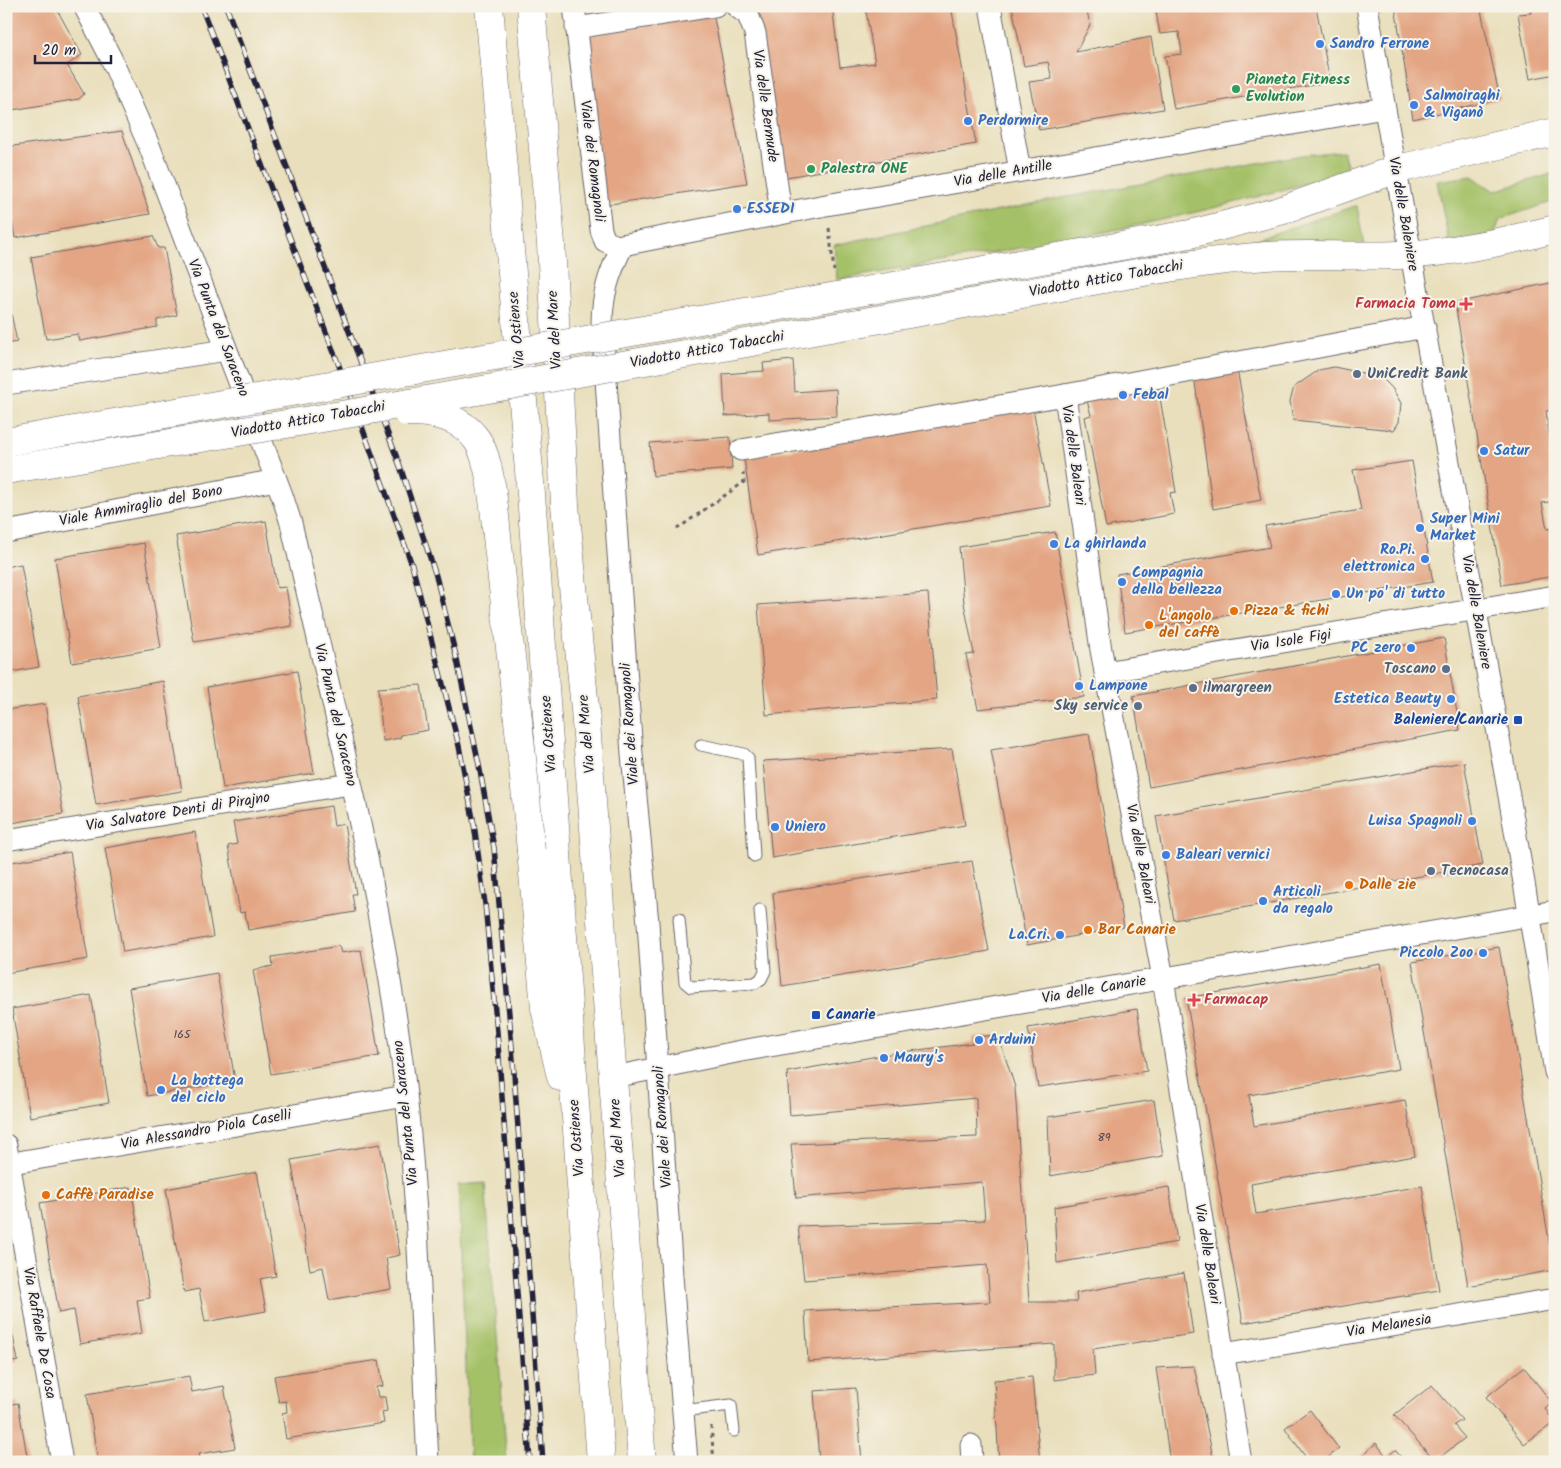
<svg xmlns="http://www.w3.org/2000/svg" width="1561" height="1468" font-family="Kalam,sans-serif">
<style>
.green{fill:#a5c168;stroke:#647252}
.building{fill:#e3a583}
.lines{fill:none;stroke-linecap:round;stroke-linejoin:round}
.lane-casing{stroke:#686468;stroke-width:13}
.street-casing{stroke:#686468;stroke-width:23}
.secondary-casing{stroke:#686468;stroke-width:29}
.path{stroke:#686468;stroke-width:3;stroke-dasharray:4 4;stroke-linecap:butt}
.lane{stroke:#fff;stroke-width:11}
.street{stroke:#fff;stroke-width:21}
.secondary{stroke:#fff;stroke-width:28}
.rail-casing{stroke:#22223b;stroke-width:5.5}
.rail{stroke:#f7f3e8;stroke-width:4;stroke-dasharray:11;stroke-linecap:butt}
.secondary-bridge-casing{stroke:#686468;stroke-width:29;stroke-linecap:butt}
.secondary-bridge{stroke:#fff;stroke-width:28}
.shop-dot{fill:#3f7fe0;stroke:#f7f3e8;stroke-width:2}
.leisure-dot{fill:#2e9e5b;stroke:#f7f3e8;stroke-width:2}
.health-dot{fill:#e0444e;stroke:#f7f3e8;stroke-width:2}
.service-dot{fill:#5c6f8a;stroke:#f7f3e8;stroke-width:2}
.food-dot{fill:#e8710a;stroke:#f7f3e8;stroke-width:2}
.transit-dot{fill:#1a4fb4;stroke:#f7f3e8;stroke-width:2}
.labels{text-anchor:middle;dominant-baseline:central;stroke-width:4;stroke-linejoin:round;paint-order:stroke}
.number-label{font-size:12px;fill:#52434d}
.shop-label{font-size:15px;font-weight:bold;fill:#366cbe;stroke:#f7f3e8;text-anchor:start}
.leisure-label{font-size:15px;font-weight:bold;fill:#27864d;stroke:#f7f3e8;text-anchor:start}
.street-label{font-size:15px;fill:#22223b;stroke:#f7f3e8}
.health-label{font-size:15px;font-weight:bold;fill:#be3a42;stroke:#f7f3e8;text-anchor:end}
.service-label{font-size:15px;font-weight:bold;fill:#4e5e75;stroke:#f7f3e8;text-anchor:start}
.food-label{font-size:15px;font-weight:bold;fill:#c56008;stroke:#f7f3e8;text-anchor:start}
.transit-label{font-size:15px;font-weight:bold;fill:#164399;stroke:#f7f3e8;text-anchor:end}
</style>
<rect width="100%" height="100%" fill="#f7f3e8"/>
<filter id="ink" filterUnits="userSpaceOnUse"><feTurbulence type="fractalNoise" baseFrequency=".02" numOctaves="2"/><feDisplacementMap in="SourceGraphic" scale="10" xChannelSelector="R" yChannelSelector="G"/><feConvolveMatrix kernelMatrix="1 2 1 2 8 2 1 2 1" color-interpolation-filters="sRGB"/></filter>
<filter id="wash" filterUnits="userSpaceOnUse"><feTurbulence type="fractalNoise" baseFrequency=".0096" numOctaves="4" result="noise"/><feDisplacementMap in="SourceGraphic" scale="20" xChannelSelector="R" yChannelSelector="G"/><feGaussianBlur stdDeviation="1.12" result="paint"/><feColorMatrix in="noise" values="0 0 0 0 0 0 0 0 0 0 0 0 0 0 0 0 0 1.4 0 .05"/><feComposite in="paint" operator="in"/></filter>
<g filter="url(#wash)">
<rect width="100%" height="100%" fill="#e9dfbc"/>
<g class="green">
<path d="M1343,151L1348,170C1182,224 1008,250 837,280L834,245L1062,198L1302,155Z"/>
<path d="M1555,173V201L1500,219L1494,235L1449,242L1437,181L1472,176L1494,191Z"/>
<path d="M1355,206H1357L1364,246L1228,249Z"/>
<path d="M485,1183L507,1462H470L458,1185Z"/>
</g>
<g id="blocks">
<g class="building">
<path d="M6,6H55L82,55L67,65L84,94L79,99L6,111Z"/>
<path d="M756,6H832L840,67L875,63L865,6H951L976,144L781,178Z"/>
<path d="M1012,6H1086L1090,25L1076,52L1151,37L1163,109L1039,130L1029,82L1052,79L1048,62L1024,66Z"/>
<path d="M1155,6H1316L1330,82L1174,109L1165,56L1182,54L1179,32L1160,34Z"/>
<path d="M1395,6H1480L1500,99L1413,119Z"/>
<path d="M1529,6H1555V74L1530,79L1518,14L1531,13Z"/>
<path d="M713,13L747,183L604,205L588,36Z"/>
<path d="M122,131L150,214L15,238L6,190V147Z"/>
<path d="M153,236L158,248H164L177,315L157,320V327L80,341L78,334L46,339L31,257Z"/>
<path d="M1555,282V410L1546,411L1550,441L1555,440V501L1542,503L1547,529L1555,528V576L1502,585L1455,303Z"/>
<path d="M6,289L17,342L6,344Z"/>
<path d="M793,360L795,392L836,389L837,416L769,420V413L725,416L723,374L764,371L763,363Z"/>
<path d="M1334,367L1381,377L1392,388L1401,403L1399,422L1394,430L1293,420L1290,401L1294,387L1319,370Z"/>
<path d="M1237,369L1261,500L1213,509L1194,376Z"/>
<path d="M1158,386L1176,492L1170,493L1174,514L1106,527L1085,417L1091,415L1086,397Z"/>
<path d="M1033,408L1051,506L758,555L744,458Z"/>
<path d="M730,437L732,469L653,476L650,443Z"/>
<path d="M1412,461L1433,582L1125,632L1117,574L1270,547L1265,526L1361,510L1353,470Z"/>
<path d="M266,521L277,588L286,587L292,626L194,642L176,536Z"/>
<path d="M1055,532L1084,697L978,709L966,655L974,654L964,603L959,547Z"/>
<path d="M144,543L161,648L72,663L55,558Z"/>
<path d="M21,564L39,667L6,673V567Z"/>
<path d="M928,593L937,700L766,715L758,605Z"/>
<path d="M1444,638L1460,730L1149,787L1133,696Z"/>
<path d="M297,671L314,773L223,788L207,687Z"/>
<path d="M163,681L182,791L96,805L78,696Z"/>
<path d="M421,685L428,730L401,735L400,738L383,741L378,688Z"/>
<path d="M45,704L63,814L6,824V710Z"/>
<path d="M1089,734L1124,927L1027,945L991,750Z"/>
<path d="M952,749L965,825L772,858L763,761Z"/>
<path d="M1464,762L1483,865L1174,920L1156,816Z"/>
<path d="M331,806L334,826L344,824L356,894H352L355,912L248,930L245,912L240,913L228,846L237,844L233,822Z"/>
<path d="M195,832L213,937L123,952L105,848Z"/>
<path d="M70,852L88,959L6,973V863Z"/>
<path d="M972,861L989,951L782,986L773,893Z"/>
<path d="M339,946L341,953L361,950L379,1056L271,1074L253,970L273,966L272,957Z"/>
<path d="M1499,947L1554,1270L1468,1286L1412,962Z"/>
<path d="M1381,964L1399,1069L1249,1095L1254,1126L1405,1100L1415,1156L1251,1184L1256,1214L1422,1186L1439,1290L1243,1323L1186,998Z"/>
<path d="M217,973L235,1081L147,1096L129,988Z"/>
<path d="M91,995L109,1103L30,1117L12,1009Z"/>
<path d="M1137,1009L1147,1071L1038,1087L1028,1028Z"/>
<path d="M998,1035L1015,1087L1029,1302H1077L1076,1293L1184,1273L1193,1334L1093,1349L1095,1375L1054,1380V1344L808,1362L805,1311L990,1302L987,1265L804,1280L798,1226L985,1220L982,1182L796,1198L791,1144L977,1137L976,1098L790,1115L787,1072L895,1053L973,1043V1037Z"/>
<path d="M1154,1100L1163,1156L1050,1176L1048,1117Z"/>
<path d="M380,1144L400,1255L386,1258L391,1289L329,1300L323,1267L310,1270L291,1160Z"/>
<path d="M257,1172L276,1276L260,1279L266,1311L205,1322L199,1289L184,1292L166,1189Z"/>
<path d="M131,1187L150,1298L137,1300L142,1333L80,1344L74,1310L59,1313L40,1203Z"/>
<path d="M1169,1187L1177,1242L1057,1263L1054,1207Z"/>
<path d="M6,1302L18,1361L6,1363Z"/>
<path d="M379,1360L383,1386L376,1387L378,1397H385L387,1411L382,1412L384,1423L286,1439L282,1413L287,1412L286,1401L279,1402L274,1376Z"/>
<path d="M1194,1366L1214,1462H1170L1156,1368Z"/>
<path d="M1524,1367L1552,1403L1545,1409L1555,1422L1524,1444L1486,1397Z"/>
<path d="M189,1376L192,1392L224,1386L235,1448L199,1454L201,1462H98L87,1394Z"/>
<path d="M1032,1377L1040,1462H999L994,1380Z"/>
<path d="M1432,1385L1462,1420L1454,1425L1465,1438L1435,1461L1394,1415Z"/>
<path d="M856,1388L862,1462H819L814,1391Z"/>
<path d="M18,1403L28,1462H6V1405Z"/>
<path d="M1310,1410L1339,1449L1322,1462H1309L1285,1428Z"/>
<path d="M1376,1443L1387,1457L1395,1450L1405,1462H1355Z"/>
</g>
</g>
</g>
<g filter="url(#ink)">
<use href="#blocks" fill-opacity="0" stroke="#686468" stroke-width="1"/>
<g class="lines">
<g class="lane-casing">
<g id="lane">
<path d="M701,745L744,754L748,758L754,856"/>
<path d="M679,919L685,982L691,987L755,983L761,979L765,971L760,910"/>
<path d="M682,1411L731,1405L734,1431"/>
</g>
</g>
<g class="street-casing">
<g id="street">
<path d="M84,6L111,58L150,148L282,495L291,523C332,701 378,880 402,1061C419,1194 421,1329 428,1462"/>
<path d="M574,6L601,230L605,241L617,246L826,205L1384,108"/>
<path d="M736,6L748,15L755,33L781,213"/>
<path d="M990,6L1020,171"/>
<path d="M1367,6C1428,362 1499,715 1555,1072"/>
<path d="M576,28L715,6"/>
<path d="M623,245C610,271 602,294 602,323L632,754L648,923L672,1276L687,1462"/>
<path d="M6,384L226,350"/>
<path d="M1065,395L1101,650L1163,978L1241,1462"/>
<path d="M741,450L1065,395L1425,327"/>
<path d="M6,532L276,480"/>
<path d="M1105,672L1555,596"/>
<path d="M6,840L350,784"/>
<path d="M614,1077L741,1051L1555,911"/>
<path d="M6,1145L62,1462"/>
<path d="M6,1164L406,1096"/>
<path d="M1223,1354L1555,1299"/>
<path d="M971,1445L972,1462"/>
</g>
</g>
<g class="secondary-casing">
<g id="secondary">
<path d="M489,6L531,494L601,1462"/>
<path d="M531,6L551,244L565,505L585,709L642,1462"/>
<path d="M996,268L1190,234L1280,211L1394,170L1555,132"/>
<path d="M1004,297C1091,282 1178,263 1266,256C1310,253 1354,257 1398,255C1451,253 1504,242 1555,229"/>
<path d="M531,851L545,1008L561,1077"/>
</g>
</g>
<g class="path">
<path d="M829,228L834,271"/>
<path d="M677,529L744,482L743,473"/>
<path d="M711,1426L714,1462"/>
<path d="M562,1462V1457H574"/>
</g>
<use href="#lane" class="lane"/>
<use href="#street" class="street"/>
<use href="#secondary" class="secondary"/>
<g class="rail-casing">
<g id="rail">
<path d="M201,6L356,410L412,565L459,746L474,824L485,904L497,1032L530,1462"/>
<path d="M226,6L400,466L436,576L457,660L479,765L494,848L512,1047L543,1462"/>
</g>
</g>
<use href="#rail" class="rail"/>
<g class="secondary-bridge-casing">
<g id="secondary-bridge">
<path d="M407,412C434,412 460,416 477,440C493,463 495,525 499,554C511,653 522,752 531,851"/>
<path d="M6,442L996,268"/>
<path d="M6,470L353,413L1004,297"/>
</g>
</g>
<use href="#secondary-bridge" class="secondary-bridge"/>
</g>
</g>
<g class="shop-dot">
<circle cx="1320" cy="44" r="5"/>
<circle cx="1414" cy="105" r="5"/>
<circle cx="968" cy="121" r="5"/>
<circle cx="737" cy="209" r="5"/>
<circle cx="1123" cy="395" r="5"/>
<circle cx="1484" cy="451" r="5"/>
<circle cx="1420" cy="528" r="5"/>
<circle cx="1054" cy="544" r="5"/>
<circle cx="1425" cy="559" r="5"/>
<circle cx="1122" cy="582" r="5"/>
<circle cx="1336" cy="594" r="5"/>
<circle cx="1411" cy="648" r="5"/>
<circle cx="1079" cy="686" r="5"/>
<circle cx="1451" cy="699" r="5"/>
<circle cx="1472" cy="821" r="5"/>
<circle cx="775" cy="827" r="5"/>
<circle cx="1166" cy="855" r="5"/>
<circle cx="1263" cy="901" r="5"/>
<circle cx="1060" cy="935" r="5"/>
<circle cx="1483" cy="953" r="5"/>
<circle cx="979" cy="1040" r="5"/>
<circle cx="884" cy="1058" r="5"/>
<circle cx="161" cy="1090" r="5"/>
</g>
<g class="leisure-dot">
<circle cx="1236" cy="89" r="5"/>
<circle cx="811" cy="169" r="5"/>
</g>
<g class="health-dot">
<path d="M1463.5 296.5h5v5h5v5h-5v5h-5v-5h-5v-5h5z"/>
<path d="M1191.5 992.5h5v5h5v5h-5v5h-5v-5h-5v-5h5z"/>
</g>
<g class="service-dot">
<circle cx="1357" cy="374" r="5"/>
<circle cx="1446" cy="669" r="5"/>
<circle cx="1193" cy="688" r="5"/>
<circle cx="1138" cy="706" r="5"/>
<circle cx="1431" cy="871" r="5"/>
</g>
<g class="food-dot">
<circle cx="1234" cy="611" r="5"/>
<circle cx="1149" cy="625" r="5"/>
<circle cx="1349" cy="885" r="5"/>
<circle cx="1088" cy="930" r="5"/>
<circle cx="46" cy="1195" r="5"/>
</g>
<g class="transit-dot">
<rect x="1513" y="715" width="10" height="10" rx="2.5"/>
<rect x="811" y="1010" width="10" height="10" rx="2.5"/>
</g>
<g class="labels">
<g class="number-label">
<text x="182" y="1034">165</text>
<text x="1104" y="1137">89</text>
</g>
<g class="shop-label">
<text x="1330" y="44">Sandro Ferrone</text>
<text x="1424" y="96">Salmoiraghi<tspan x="1424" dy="17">&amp; Viganò</tspan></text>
<text x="978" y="121">Perdormire</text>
<text x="747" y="209">ESSEDI</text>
<text x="1133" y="395">Febal</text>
<text x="1494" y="451">Satur</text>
<text x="1430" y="519">Super Mini<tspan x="1430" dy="17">Market</tspan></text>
<text x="1064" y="544">La ghirlanda</text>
<text x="1415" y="550" text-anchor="end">Ro.Pi.<tspan x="1415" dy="17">elettronica</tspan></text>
<text x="1132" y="573">Compagnia<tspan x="1132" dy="17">della bellezza</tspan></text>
<text x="1346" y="594">Un po' di tutto</text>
<text x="1401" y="648" text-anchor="end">PC zero</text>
<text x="1089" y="686">Lampone</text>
<text x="1441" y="699" text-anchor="end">Estetica Beauty</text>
<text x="1462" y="821" text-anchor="end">Luisa Spagnoli</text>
<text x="785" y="827">Uniero</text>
<text x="1176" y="855">Baleari vernici</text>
<text x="1273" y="892">Articoli<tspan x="1273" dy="17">da regalo</tspan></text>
<text x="1050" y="935" text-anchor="end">La.Cri.</text>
<text x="1473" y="953" text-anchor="end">Piccolo Zoo</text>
<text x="989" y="1040">Arduini</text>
<text x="894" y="1058">Maury's</text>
<text x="171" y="1081">La bottega<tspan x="171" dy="17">del ciclo</tspan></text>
</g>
<g class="leisure-label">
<text x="1246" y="80">Pianeta Fitness<tspan x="1246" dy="17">Evolution</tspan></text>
<text x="821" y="169">Palestra ONE</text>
</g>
<g class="street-label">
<text transform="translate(765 106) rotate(82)">Via delle Bermude</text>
<text transform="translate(592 161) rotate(83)">Viale dei Romagnoli</text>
<text transform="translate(1003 174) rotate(-10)">Via delle Antille</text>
<text transform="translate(1403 214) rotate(80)">Via delle Baleniere</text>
<text transform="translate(1106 279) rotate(-10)">Viadotto Attico Tabacchi</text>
<text transform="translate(218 328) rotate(69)">Via Punta del Saraceno</text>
<text transform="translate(517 330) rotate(-95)">Via Ostiense</text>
<text transform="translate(555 330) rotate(-93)">Via del Mare</text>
<text transform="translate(707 350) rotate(-10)">Viadotto Attico Tabacchi</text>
<text transform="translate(308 420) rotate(-10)">Viadotto Attico Tabacchi</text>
<text transform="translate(1073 455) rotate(82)">Via delle Baleari</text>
<text transform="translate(141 506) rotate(-11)">Viale Ammiraglio del Bono</text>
<text transform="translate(1476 612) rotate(80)">Via delle Baleniere</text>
<text transform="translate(1291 641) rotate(-9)">Via Isole Figi</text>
<text transform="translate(335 715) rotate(77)">Via Punta del Saraceno</text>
<text transform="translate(630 724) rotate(-94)">Viale dei Romagnoli</text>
<text transform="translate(549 734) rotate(-94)">Via Ostiense</text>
<text transform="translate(587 734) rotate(-95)">Via del Mare</text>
<text transform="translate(178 812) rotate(-9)">Via Salvatore Denti di Pirajno</text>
<text transform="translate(1140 854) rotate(79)">Via delle Baleari</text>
<text transform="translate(1094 990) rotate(-10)">Via delle Canarie</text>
<text transform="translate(406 1113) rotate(-96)">Via Punta del Saraceno</text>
<text transform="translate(663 1127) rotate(-94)">Viale dei Romagnoli</text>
<text transform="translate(206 1130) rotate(-10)">Via Alessandro Piola Caselli</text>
<text transform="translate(577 1138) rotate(-94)">Via Ostiense</text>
<text transform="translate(618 1138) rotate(-94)">Via del Mare</text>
<text transform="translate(1207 1254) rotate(81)">Via delle Baleari</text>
<text transform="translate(1389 1326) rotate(-9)">Via Melanesia</text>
<text transform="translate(39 1333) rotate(80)">Via Raffaele De Cosa</text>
</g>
<g class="health-label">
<text x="1456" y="304">Farmacia Toma</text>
<text x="1204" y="1000" text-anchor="start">Farmacap</text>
</g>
<g class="service-label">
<text x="1367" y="374">UniCredit Bank</text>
<text x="1436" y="669" text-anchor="end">Toscano</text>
<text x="1203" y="688">ilmargreen</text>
<text x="1128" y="706" text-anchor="end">Sky service</text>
<text x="1441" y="871">Tecnocasa</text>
</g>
<g class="food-label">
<text x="1244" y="611">Pizza &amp; fichi</text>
<text x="1159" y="616">L'angolo<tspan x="1159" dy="17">del caffè</tspan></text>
<text x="1359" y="885">Dalle zie</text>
<text x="1098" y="930">Bar Canarie</text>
<text x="56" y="1195">Caffè Paradise</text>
</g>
<g class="transit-label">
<text x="1508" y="720">Baleniere/Canarie</text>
<text x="826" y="1015" text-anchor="start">Canarie</text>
</g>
</g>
<rect width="1561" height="1468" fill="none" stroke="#f7f3e8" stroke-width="25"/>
<path d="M35 55v8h76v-8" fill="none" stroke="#22223b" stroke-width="2.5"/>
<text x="42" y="55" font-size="15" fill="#22223b" stroke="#f7f3e8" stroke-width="4" paint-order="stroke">20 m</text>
</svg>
